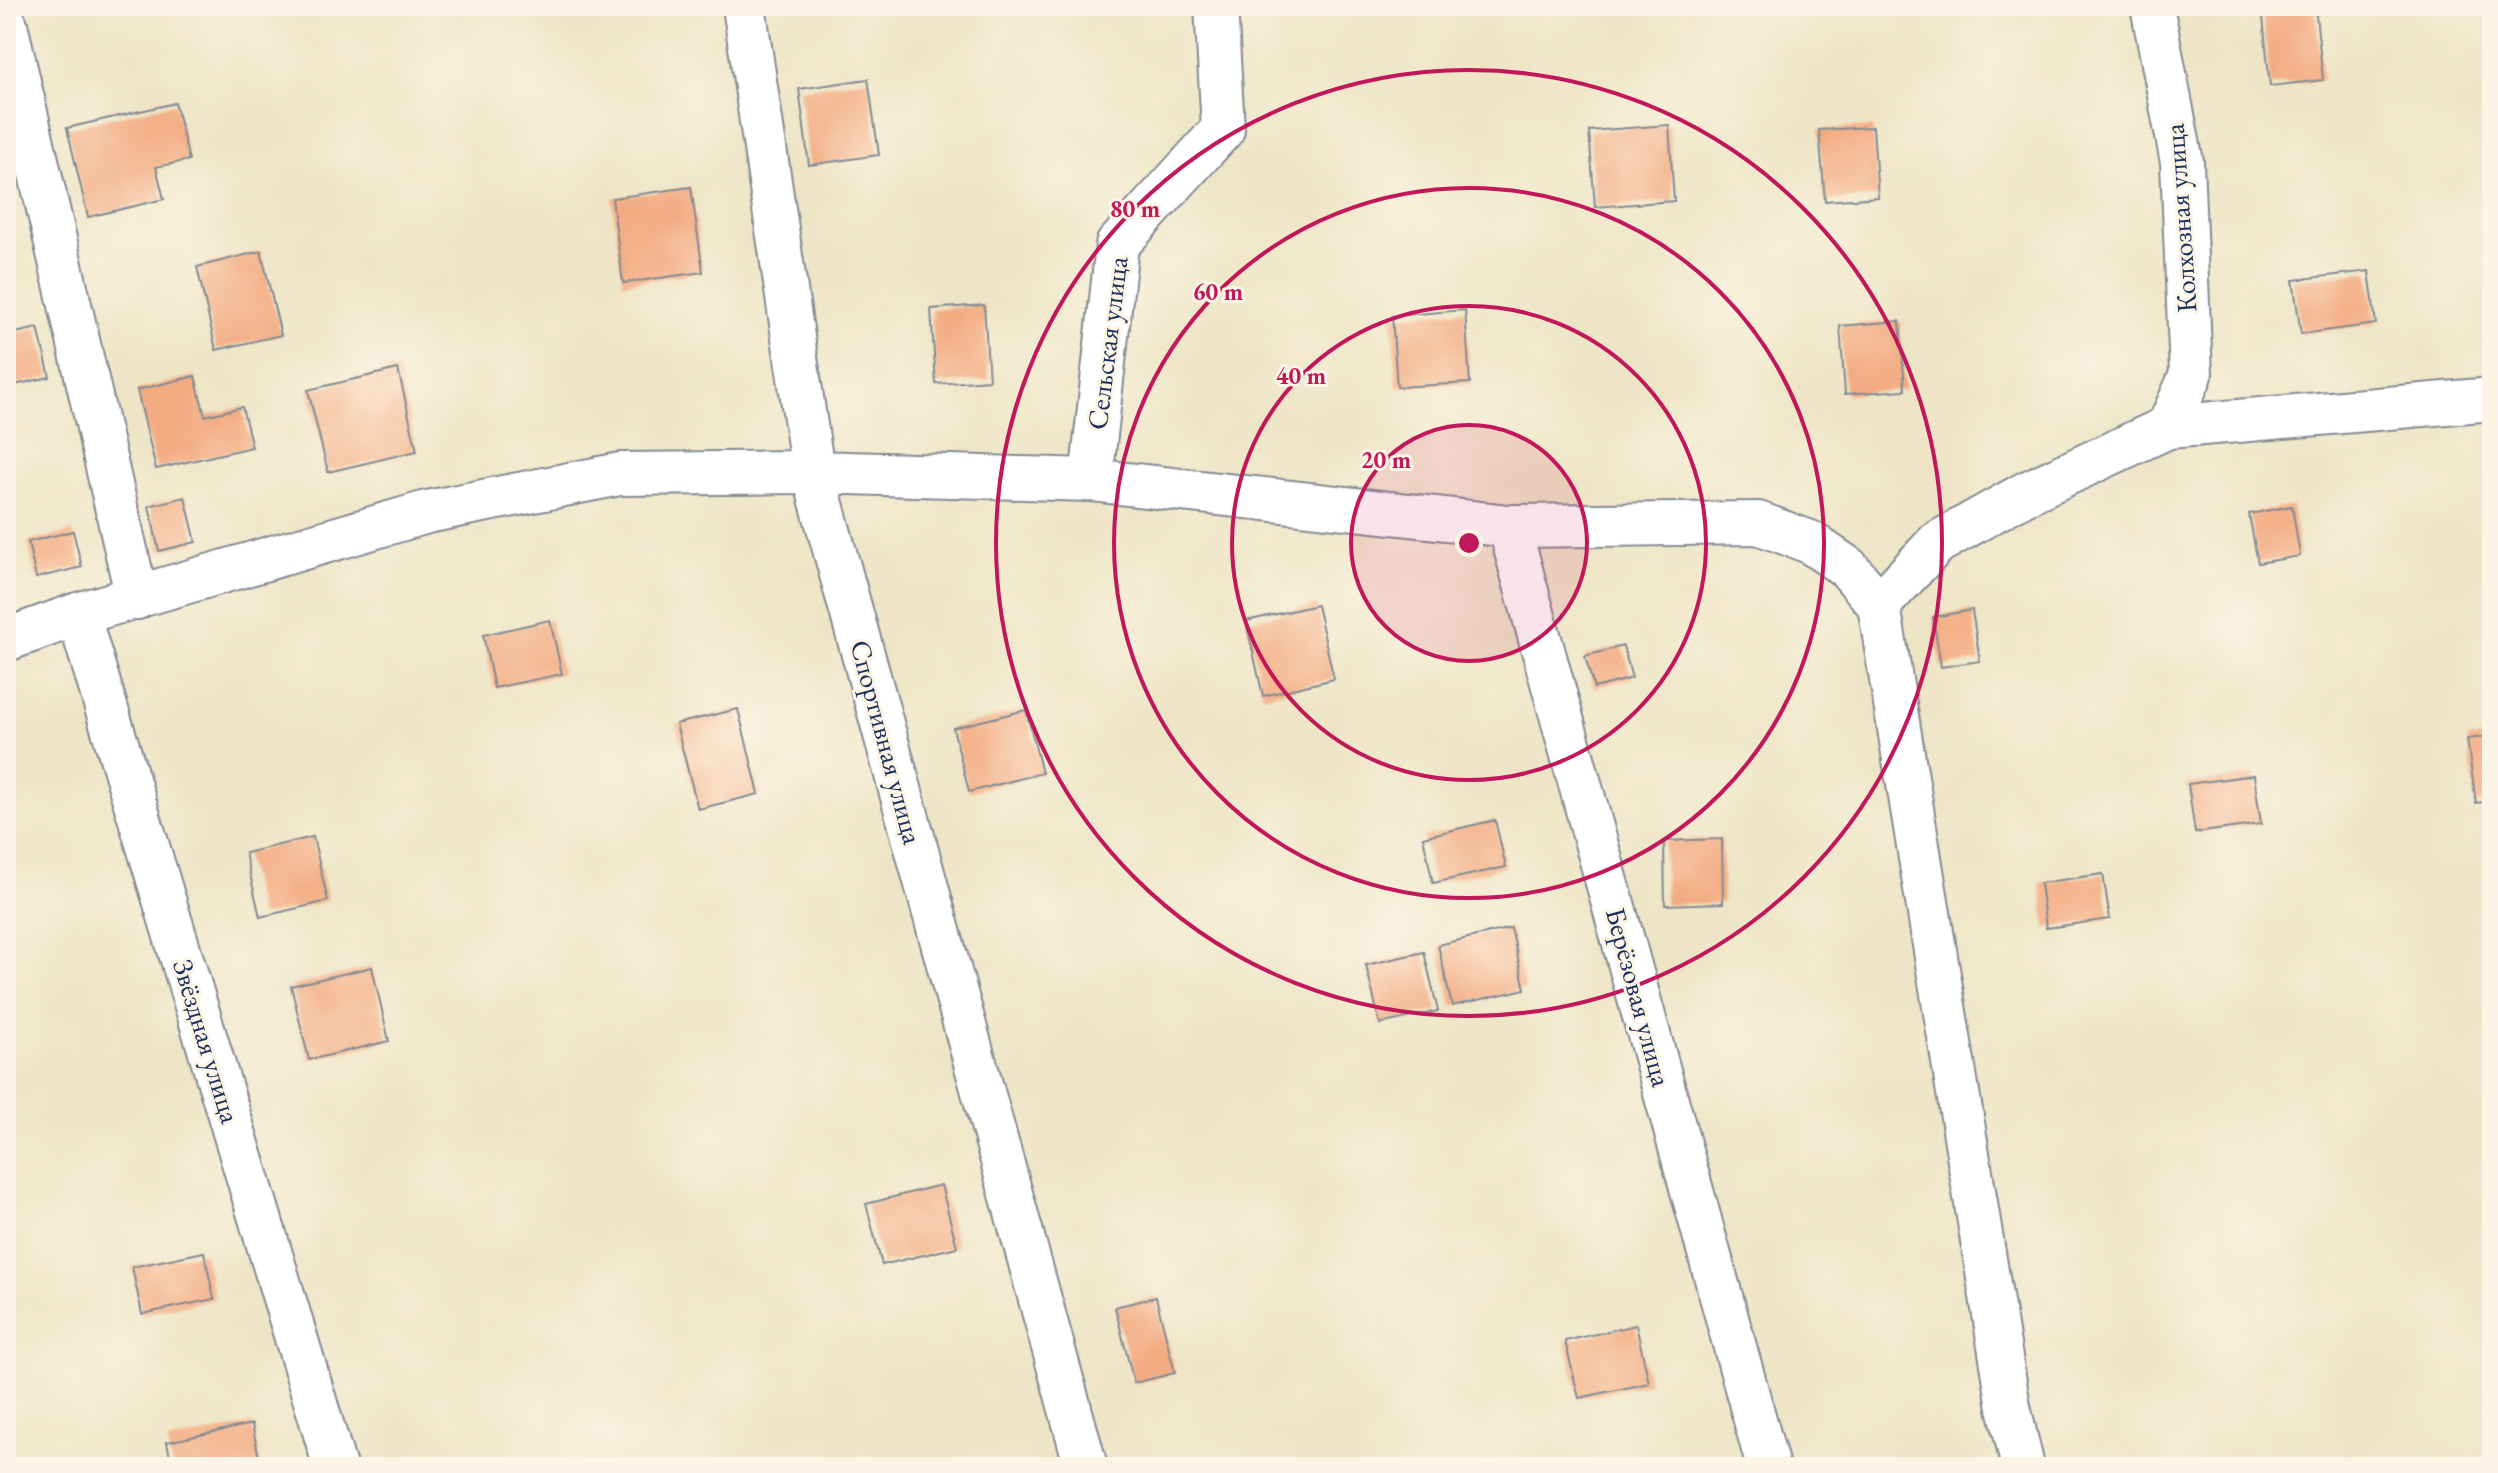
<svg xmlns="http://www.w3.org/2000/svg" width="2498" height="1473" font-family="'EB Garamond',serif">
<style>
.building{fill:#f3ac82}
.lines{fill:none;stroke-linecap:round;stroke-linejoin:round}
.minor-casing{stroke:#848a92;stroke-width:46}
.minor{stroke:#fff;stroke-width:42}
.ring{fill:none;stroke:#c2185b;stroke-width:4}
.labels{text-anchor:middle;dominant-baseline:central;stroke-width:6;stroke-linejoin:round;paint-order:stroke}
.street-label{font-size:28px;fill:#1b2f5e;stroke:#fcf5e5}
.centre{fill:#c2185b;stroke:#fcf5e5;stroke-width:4}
.ring-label{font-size:24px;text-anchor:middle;font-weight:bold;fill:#c2185b;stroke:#fcf5e5;stroke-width:6;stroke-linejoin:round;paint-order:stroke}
</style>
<rect width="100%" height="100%" fill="#fcf5e5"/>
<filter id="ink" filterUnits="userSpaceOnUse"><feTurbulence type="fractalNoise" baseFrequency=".0125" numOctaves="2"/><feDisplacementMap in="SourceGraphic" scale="16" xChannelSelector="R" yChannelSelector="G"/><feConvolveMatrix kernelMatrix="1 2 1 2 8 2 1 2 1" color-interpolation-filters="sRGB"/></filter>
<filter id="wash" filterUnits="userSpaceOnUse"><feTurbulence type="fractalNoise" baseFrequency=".006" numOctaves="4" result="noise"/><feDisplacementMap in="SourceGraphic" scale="32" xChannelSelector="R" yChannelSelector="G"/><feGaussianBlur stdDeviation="1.8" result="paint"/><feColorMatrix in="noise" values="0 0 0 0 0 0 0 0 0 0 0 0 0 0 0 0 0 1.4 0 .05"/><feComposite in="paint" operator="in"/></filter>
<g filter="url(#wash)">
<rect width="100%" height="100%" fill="#eee5c6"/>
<g id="blocks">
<!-- building -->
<path class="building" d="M2315 6 2323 80 2270 86 2262 8Z
M868 79 879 155 809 165 799 89Z
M175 103 189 160 156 167 164 199 88 217 67 128Z
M1669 125 1674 201 1595 207 1589 131Z
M1873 127 1878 197 1825 201 1819 130Z
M691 187 703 272 623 283 612 198Z
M261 251 281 335 216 350 197 267Z
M2369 271 2376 324 2301 334 2293 280Z
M984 305 989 380 936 384 931 309Z
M1465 310 1470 383 1397 387 1392 316Z
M1900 321 1905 390 1845 394 1840 326Z
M38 328 50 377 6 387V335Z
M398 369 417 451 328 472 308 390Z
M195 376 205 416 242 407 252 447 156 469 137 390Z
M185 497 196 542 159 551 149 506Z
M2292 506 2300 556 2258 563 2249 514Z
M73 531 82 567 36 578 28 542Z
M1317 605 1334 679 1263 696 1246 621Z
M1972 610 1980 661 1941 667 1933 617Z
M550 620 562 674 494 688 483 635Z
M1623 646 1632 678 1594 688 1585 656Z
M738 709 759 794 698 809 676 724Z
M1026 710 1042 773 969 792 953 728Z
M2492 736V801L2476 803 2467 739Z
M2254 775 2261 824 2195 833 2188 784Z
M1495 820 1506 867 1433 883 1423 837Z
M313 837 328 901 260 917 245 853Z
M1722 839 1723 903 1665 905 1664 841Z
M2103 874 2110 919 2046 928 2040 883Z
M1511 928 1525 989 1452 1006 1438 945Z
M1424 952 1438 1011 1380 1024 1366 965Z
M372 967 389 1041 309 1060 291 986Z
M941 1185 957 1247 882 1265 866 1204Z
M204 1252 214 1299 142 1314 132 1267Z
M1156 1297 1175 1373 1134 1383 1115 1307Z
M1636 1325 1649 1383 1579 1398 1565 1341Z
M252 1424 261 1467H172L167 1442Z"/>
</g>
</g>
<g filter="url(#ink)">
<use href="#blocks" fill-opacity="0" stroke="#848a92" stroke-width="2"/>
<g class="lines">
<!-- minor casing -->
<g class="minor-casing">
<path id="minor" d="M744 6 813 472 1086 1467
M2152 6 2182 162 2191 375 2168 427
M6 25 137 598
M1091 480 1117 245 1223 129 1216 6
M1509 526 1768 1467
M1879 605 2009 1407 2023 1467
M78 614 335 1467
M6 640 78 614 427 512 620 474 813 472 1091 480 1509 526 1758 523 1810 542 1848 568 1879 605 1937 543 2024 494 2168 427 2492 399"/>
</g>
<!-- minor -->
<use href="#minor" class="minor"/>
</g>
</g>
<!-- distance rings -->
<circle cx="1469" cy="543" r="118" fill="#c2185b" fill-opacity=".12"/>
<g class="ring">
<circle cx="1469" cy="543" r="118"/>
<circle cx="1469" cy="543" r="237"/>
<circle cx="1469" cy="543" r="355"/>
<circle cx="1469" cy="543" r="473"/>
</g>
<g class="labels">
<!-- street labels -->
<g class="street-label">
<text transform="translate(2180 218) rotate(-94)">Колхозная улица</text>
<text transform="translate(1107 343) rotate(-83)">Сельская улица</text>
<text transform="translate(887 742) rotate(75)">Спортивная улица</text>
<text transform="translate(1639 997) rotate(75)">Берёзовая улица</text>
<text transform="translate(207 1041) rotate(73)">Звёздная улица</text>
</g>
</g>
<circle cx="1469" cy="543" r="12" class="centre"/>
<g class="ring-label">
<text x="1135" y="217">80 m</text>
<text x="1218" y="300">60 m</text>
<text x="1301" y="384">40 m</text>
<text x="1386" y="468">20 m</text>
</g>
<!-- margin -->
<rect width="2498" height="1473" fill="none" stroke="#fcf5e5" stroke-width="32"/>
</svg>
